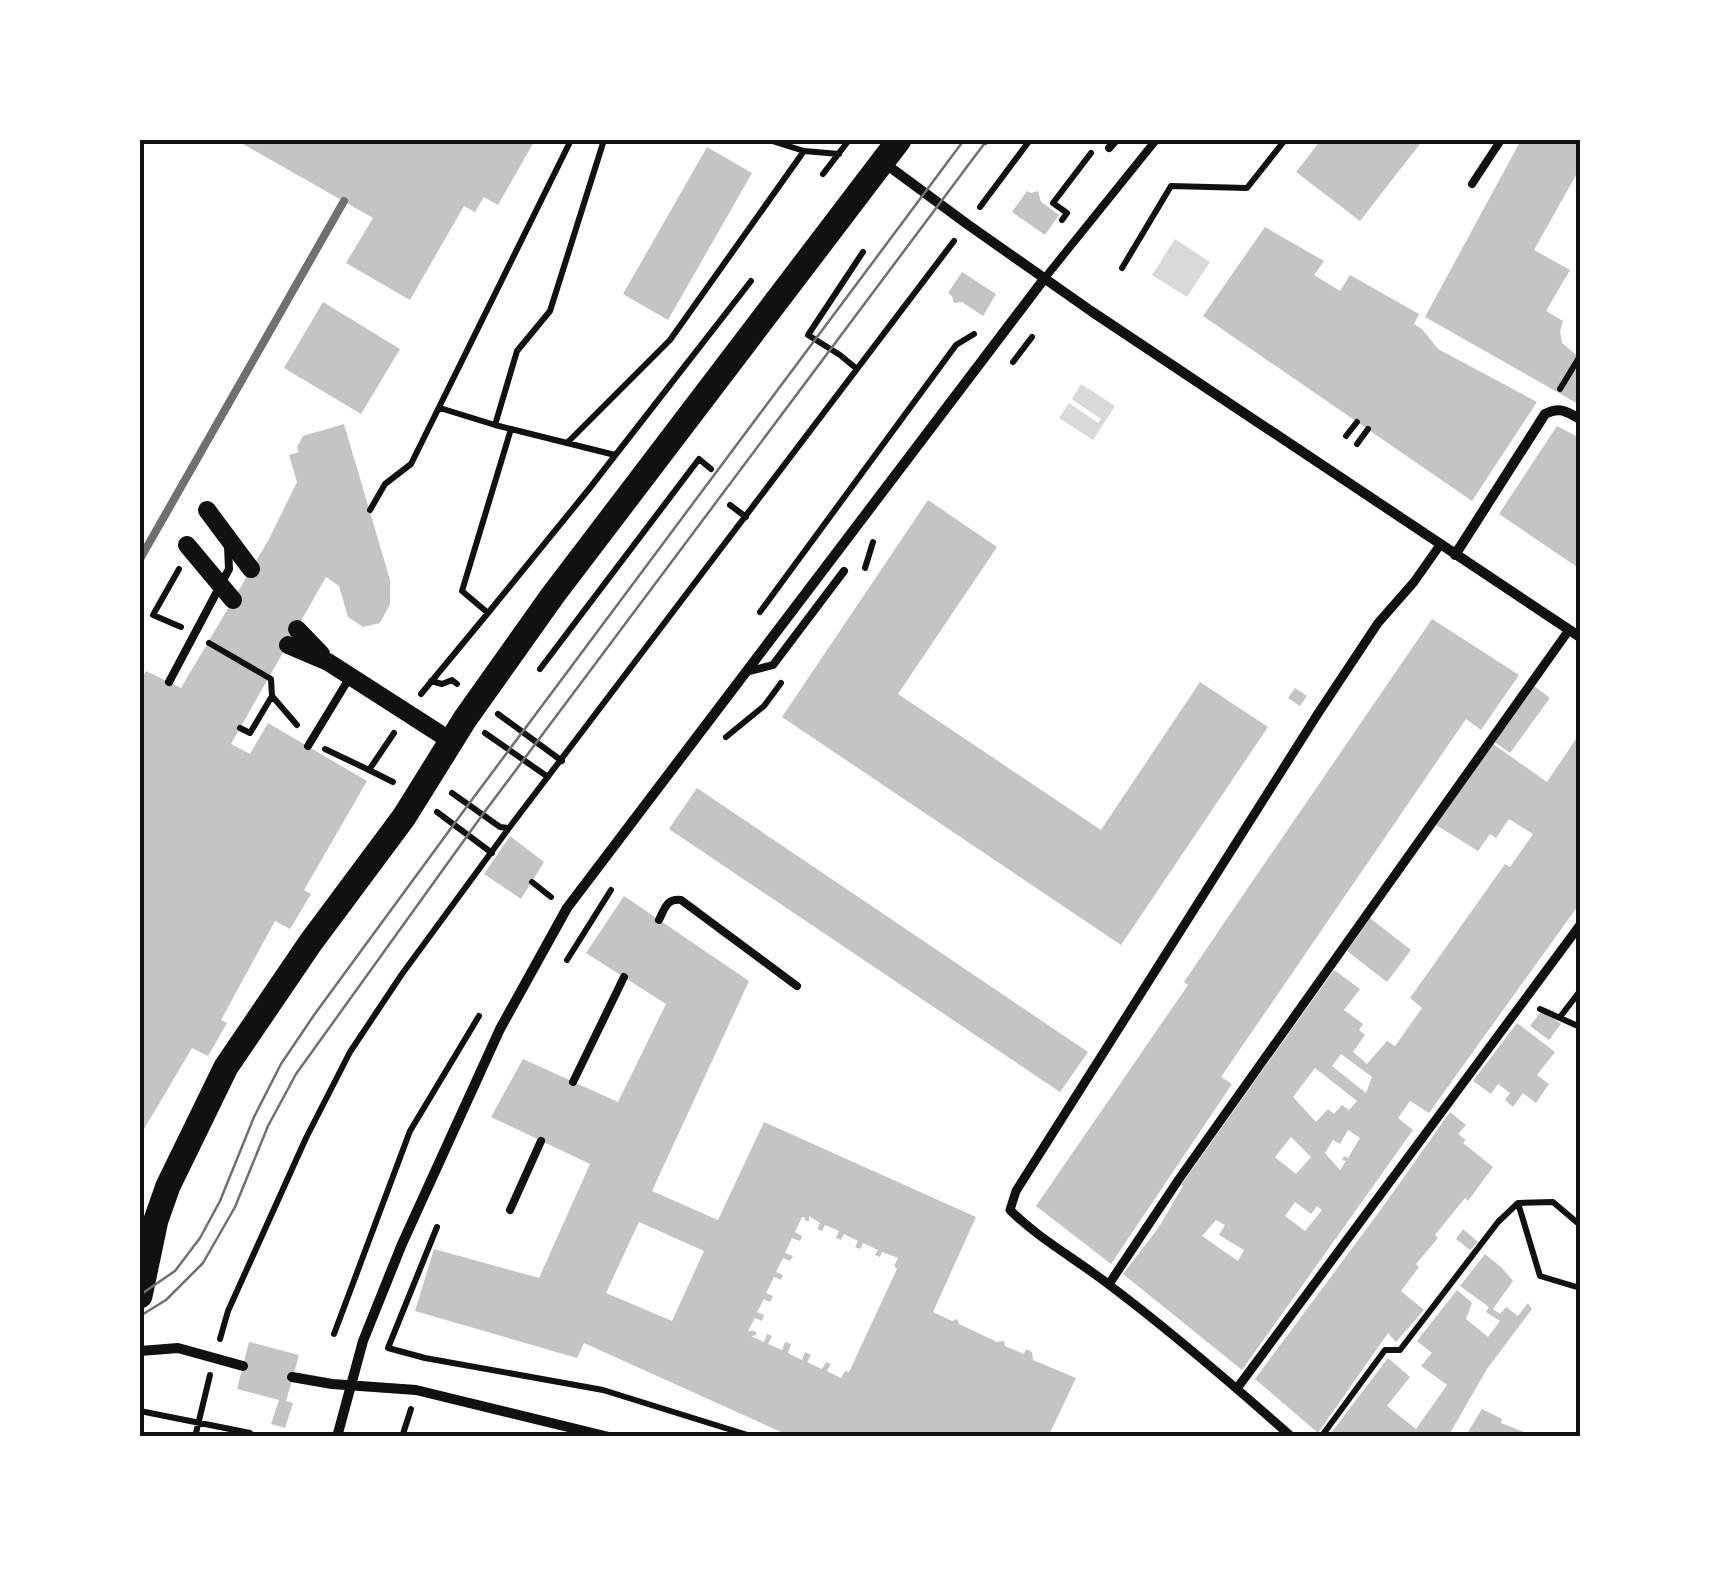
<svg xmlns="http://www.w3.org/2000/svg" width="1720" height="1577" font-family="Poppins,sans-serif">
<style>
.water{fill:#d9d9d9}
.building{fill:#c4c4c4;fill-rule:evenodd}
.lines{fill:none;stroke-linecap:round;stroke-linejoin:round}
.path{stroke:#111;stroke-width:6}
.service{stroke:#111;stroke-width:8}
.pedestrian{stroke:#111;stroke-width:9}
.minor{stroke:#111;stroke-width:10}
.tertiary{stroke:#111;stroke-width:18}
.primary{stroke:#111;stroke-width:25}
.tram{stroke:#707070;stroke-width:2.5}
.rail{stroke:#707070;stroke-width:8}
.neatline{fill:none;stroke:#111;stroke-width:4}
</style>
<rect width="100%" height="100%" fill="#fff"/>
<!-- water -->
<path class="water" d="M1175 239 1210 262 1187 297 1152 275Z
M1081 384 1115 406 1093 440 1059 418 1069 403 1098 423 1101 419 1072 399Z"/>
<!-- building -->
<path class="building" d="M236 140H535L498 205 484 197 475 212 464 206 410 300 346 263 373 218Z
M1321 140H1423L1360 221 1296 172Z
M1521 140H1580V168L1534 250 1570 270 1546 311 1563 321 1560 331 1562 343 1580 358V405L1425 317Z
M707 147 752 173 668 320 623 294Z
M1027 191 1031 193 1038 191 1041 202 1059 215 1045 235 1012 212Z
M1265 227 1324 261 1314 275 1340 291 1350 275 1419 314 1414 324 1422 329 1438 349 1537 402 1472 501 1203 316Z
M962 272 996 294 983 316 962 302 954 303 952 296 948 293Z
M323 302 400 349 361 414 284 368Z
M344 424 390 580V604L380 623 363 627 348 617 339 586 326 577 231 744 250 754 268 723 367 781 304 890 311 894 290 929 275 921 221 1020 227 1023 208 1056 192 1048 140 1136V681L146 671 181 688 269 539 297 482 289 455 299 452 297 447 303 436Z
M1557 426 1580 438V569L1499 514Z
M928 500 997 547 898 694 1101 830 1200 682 1268 727 1121 945 782 717Z
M1432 619 1519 675 1481 730 1466 719 1221 1077 1232 1084 1111 1264 1036 1206 1188 985 1184 982 1226 920Z
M1533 685 1550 698 1510 753 1493 741Z
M1295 688 1307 696 1300 706 1288 698Z
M1580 733V903L1429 1113 1410 1101 1398 1118 1413 1130 1242 1370 1123 1274 1159 1227 1183 1186 1181 1185 1334 970 1360 989 1344 1010 1363 1024 1359 1030 1365 1035 1353 1052 1367 1064 1387 1041 1395 1046 1422 1008 1410 998 1505 864 1510 867 1533 834 1509 819 1496 838 1490 834 1478 851 1436 825 1493 744 1547 782ZM1341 1054 1372 1077 1366 1093 1332 1066ZM1315 1068 1357 1101 1349 1110 1342 1105 1334 1114 1328 1109 1316 1122 1293 1097ZM1348 1130 1360 1138 1348 1158 1344 1156 1342 1160 1346 1161 1340 1170 1325 1153 1333 1140 1340 1144ZM1291 1137 1311 1157 1296 1174 1275 1157ZM1295 1202 1311 1214 1317 1206 1322 1210 1305 1231 1285 1216ZM1216 1220 1225 1225 1219 1235 1244 1250 1238 1261 1202 1236Z
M697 788 1088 1052 1060 1092 669 829Z
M510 836 544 862 521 899 484 874Z
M624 896 749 981 652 1191 718 1220 764 1122 976 1217 933 1312 952 1321 957 1319 959 1324 997 1342 1004 1341 1005 1346 1024 1354 1026 1349 1032 1352 1033 1360 1076 1378 1048 1437H792L584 1343 577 1358 415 1311 434 1249 539 1278 590 1164 491 1117 523 1059 618 1102 666 1004 586 953ZM809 1216 820 1223 817 1229 822 1231 825 1225 839 1231 836 1238 841 1240 844 1234 858 1241 855 1247 860 1249 863 1243 878 1250 875 1255 880 1257 882 1252 898 1258 894 1266 897 1269 849 1372 845 1371 841 1378 827 1371 831 1364 826 1362 822 1369 807 1362 811 1355 805 1352 802 1360 788 1353 791 1344 785 1342 782 1350 768 1344 772 1336 767 1334 764 1342 751 1336 757 1335 755 1331H748L755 1318 762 1321 764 1315 757 1312 764 1299 770 1302 773 1296 766 1293 774 1277 781 1280 783 1275 776 1272 783 1258 790 1261 793 1256 785 1253 792 1238 800 1241 802 1236 795 1232 802 1217 805 1218V1221H809ZM639 1222 704 1251 672 1321 606 1293Z
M1370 918 1411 950 1387 982 1347 951Z
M1542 1010 1561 1024 1549 1040 1530 1026Z
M1517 1023 1555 1052 1537 1075 1549 1084 1536 1103 1523 1093 1513 1107 1505 1100 1510 1093 1498 1084 1491 1094 1473 1081Z
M1450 1112 1466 1125 1458 1134 1466 1140 1463 1143 1493 1167 1468 1201 1465 1198 1435 1235 1438 1238 1416 1264 1419 1267 1401 1291 1424 1310 1396 1342 1388 1333 1318 1433 1255 1379 1382 1208Z
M1463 1229 1478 1242 1470 1250 1456 1239Z
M1485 1254 1502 1268 1513 1281 1493 1309 1500 1314 1506 1307 1518 1316 1528 1303 1532 1309 1487 1369 1450 1433 1457 1437H1328L1388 1358 1410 1377 1387 1406 1416 1429 1447 1385 1421 1366 1432 1353 1417 1341 1457 1290 1472 1303 1466 1319 1488 1337 1500 1321 1486 1312 1489 1307 1460 1286Z
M249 1342 299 1355 286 1401 293 1403 285 1428 271 1424 279 1400 237 1389Z
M1482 1409 1502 1419 1501 1423 1537 1437H1465Z"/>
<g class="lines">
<!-- path -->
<path class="path" d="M769 140 804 151 839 154
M983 140 985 142
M823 174 849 140
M980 207 1030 140
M1062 220 1067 213 1053 203 1091 153
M1122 268 1171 186 1247 188 1285 140
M1013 362 1032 337
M857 369 840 355 808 335 863 252
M1560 389 1580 356
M440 408 495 425
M511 429 615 455
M1346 436 1357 422
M567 443 670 340 804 151
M1357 444 1368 429
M730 505 746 517
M370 510 385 484 411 464 571 140
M865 568 873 542
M179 569 153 615 181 627
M760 612 956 345 974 334
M488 613 589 489 751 281
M209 643 271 679 272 696
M540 669 699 459 711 469
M431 681 442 684 452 680 457 684
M421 694 488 613 462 591 511 429 495 425 517 351 550 311 604 140
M498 714 562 761
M240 728 250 733 272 696 297 725
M485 733 548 777
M726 737 764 706 781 683
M325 749 369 770
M393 782 369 770 394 733
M452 793 500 827 508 828
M437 812 492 853
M532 882 551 897
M567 960 611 890
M1540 1009 1580 1027
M1560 1017 1580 991
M1518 1203 1540 1276 1580 1288
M437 1227 388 1348 425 1358 603 1390 754 1437
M334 1334 410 1131 479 1016
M220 1339 228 1311 306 1138 350 1052 402 974 509 828 954 241
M140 1411 250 1433
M195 1437 210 1375
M402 1437 411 1409
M1321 1437 1385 1350H1400L1498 1222 1518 1203 1553 1202 1580 1225"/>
<!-- service -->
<path class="service" d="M1109 148 1116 140
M1472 184 1501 140
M1044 279 1156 140
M746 672 773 665 844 571
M169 682 229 569 228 547
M308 746 350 677
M659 920C665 908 667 898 681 900L797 986
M573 1082 624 977
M510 1210 541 1141"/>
<!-- pedestrian -->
<path class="pedestrian" d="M1109 1284 1179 1179 1569 630
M1238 1387 1580 925
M1292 1437C1232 1384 1172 1332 1108 1284 1076 1259 1039 1239 1010 1210L1016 1191 1317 715 1378 623 1414 582 1440 545"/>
<!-- minor -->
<path class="minor" d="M883 162 967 224 1091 311 1580 637
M1455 555 1545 414C1561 406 1566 412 1580 419
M140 1351 178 1348 243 1366
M292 1377 332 1384 416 1390 609 1437
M337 1437 363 1341 402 1244 500 1029 567 908 1044 279"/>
<!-- tertiary -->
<path class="tertiary" d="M207 510 251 569
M187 545 233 600
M297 629 321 654
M288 645 328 662 451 741"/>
<!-- primary -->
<path class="primary" d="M140 1296 156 1220 168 1186 226 1067 311 942 404 817 465 719 553 595 899 140"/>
<!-- tram -->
<path class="tram" d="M140 1295 175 1271 200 1238 220 1201 254 1117 281 1064 314 1015 468 805 964 140
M140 1316 166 1300 203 1263 235 1207 268 1126 296 1074 483 814 987 140"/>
<!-- rail -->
<path class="rail" d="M140 559 344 201"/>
</g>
<!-- border -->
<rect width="1720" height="1577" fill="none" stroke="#ffffff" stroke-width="285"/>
<rect x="142" y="142" width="1436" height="1292" class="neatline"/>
</svg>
